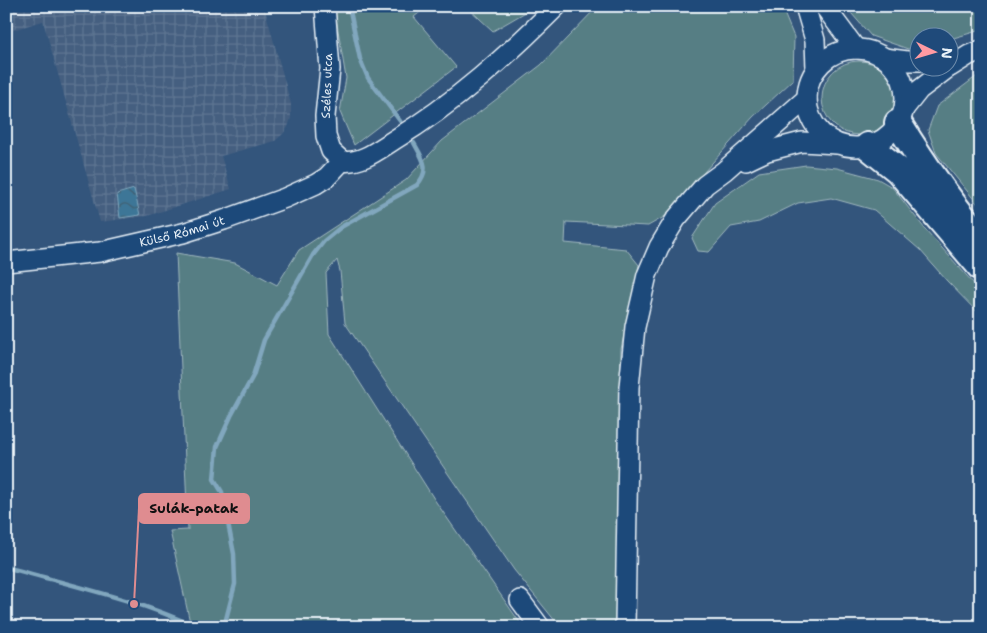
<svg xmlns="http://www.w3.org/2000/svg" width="987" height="633" font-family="'Shantell Sans',sans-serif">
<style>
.industrial{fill:url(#industrial-grid)}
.grass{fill:#577e84;stroke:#a0b8be}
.water{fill:url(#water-waves);stroke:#81a7be}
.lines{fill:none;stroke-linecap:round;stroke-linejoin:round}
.stream{stroke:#81a7be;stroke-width:4.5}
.minor-casing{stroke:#e8f1f8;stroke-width:22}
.highway-casing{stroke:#e8f1f8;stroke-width:30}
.minor{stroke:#1f4a7a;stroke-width:19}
.highway{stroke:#1f4a7a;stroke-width:26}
.labels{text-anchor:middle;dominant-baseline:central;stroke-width:5;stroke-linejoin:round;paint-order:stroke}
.street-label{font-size:12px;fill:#e8f1f8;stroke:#1f4a7a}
.leader{fill:none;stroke:#df8c90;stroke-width:2}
.callout-dot{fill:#df8c90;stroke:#1f4a7a;stroke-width:2}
.callout{fill:#df8c90;stroke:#df8c90;stroke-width:2}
.callout-label{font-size:14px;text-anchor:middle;font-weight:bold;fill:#111}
</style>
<defs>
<pattern id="industrial-grid" width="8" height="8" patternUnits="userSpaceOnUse" patternTransform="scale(1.25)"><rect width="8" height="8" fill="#445f80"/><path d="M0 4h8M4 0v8" fill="none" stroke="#5f7693"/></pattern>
<pattern id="water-waves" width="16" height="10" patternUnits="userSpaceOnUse" patternTransform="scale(1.25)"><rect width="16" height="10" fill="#3d7697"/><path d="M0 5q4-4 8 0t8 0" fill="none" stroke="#425f70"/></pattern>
</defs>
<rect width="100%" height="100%" fill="#33557c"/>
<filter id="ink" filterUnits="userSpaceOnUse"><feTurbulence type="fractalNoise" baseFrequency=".02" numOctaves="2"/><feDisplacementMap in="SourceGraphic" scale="10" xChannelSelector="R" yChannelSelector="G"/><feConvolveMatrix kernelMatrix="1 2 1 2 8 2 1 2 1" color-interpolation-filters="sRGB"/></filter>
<g filter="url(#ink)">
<!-- industrial -->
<path class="industrial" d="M6 6H264L291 104V118L288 127 283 134 275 141 221 156 231 189 147 216 100 222 43 21 6 32Z"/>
<!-- grass -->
<path class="grass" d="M334 6H428L414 17 456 67 354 145 340 112 346 78Z
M466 6H536L493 31Z
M598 6H781L794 37 793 80 753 117 664 217 648 226 566 222 565 243 626 249 639 265 621 349 615 627H560L514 570 345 323 340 271 337 260 326 273 329 334 436 502 523 627H191L170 531 188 530 176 253 235 263 277 285 299 250 406 180 442 141 541 65Z
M845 6H981V30L950 39V38H920L919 46 908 49 871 36Z
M822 98a37 37 0 1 1 74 0a37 37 0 1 1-74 0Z
M981 73V208L936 153 928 130 937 106Z
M806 165 837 168 878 179 892 187 925 229 975 285 981 290V316L947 281 920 250 874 210 831 198 798 203 759 222 731 227 709 252 698 251 692 238 715 203 759 172Z"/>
<!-- water -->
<path class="water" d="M134 189 140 215 120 218 117 194Z"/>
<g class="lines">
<!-- stream -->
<path class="stream" d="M349 6 360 59 368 78 400 121
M6 567C69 585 136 599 196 627
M224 627 235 584 234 554 222 492 214 479 217 447 231 416 253 376 264 340 313 255 324 241 341 227 417 185C431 169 423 159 414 143"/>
<!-- minor casing -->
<g class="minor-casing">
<g id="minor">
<path d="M325 6 330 69 325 116 326 136 331 151 342 161"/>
<path d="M805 6 815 40 816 69"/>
<path d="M824 6 856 49"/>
<circle cx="856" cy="98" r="49"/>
<path d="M884 58 907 61H920"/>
<path d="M950 67 969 55 981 50"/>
<path d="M904 109 919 90 948 68"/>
<path d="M342 161C361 164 378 150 394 140 455 103 507 56 557 6"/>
<path d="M746 161 767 151 802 142 837 144"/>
<path id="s1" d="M6 262 100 252 183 233 224 220 285 198 316 184 327 177 342 161"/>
<path d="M520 600 540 627"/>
<path d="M625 627 629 387 635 327 647 275 659 247 676 219 705 185 724 171 807 98"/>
</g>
</g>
<!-- highway casing -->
<g class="highway-casing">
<path id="highway" d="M898 123C924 165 949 202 981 239
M868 146 898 170 981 267"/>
</g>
<!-- minor -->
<use href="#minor" class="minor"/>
<!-- highway -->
<use href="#highway" class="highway"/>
</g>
</g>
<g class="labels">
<!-- street labels -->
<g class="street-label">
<text transform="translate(327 86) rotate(-88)">Széles utca</text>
<text stroke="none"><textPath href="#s1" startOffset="179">Külső Római út</textPath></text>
</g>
</g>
<!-- callouts -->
<path class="leader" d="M134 604L139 508"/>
<circle class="callout-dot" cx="134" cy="604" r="5"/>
<rect class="callout" x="139" y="494" width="110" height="29" rx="5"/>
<g class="callout-label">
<text x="194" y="513">Sulák-patak</text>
</g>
<!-- margin -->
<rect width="987" height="633" fill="none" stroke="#1f4a7a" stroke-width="25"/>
<rect x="12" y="12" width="962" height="608" fill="none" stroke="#e8f1f8" stroke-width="2" filter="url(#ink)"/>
<!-- north arrow -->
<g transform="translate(934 52) rotate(95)"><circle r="24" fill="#1f4a7a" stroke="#6f8dac"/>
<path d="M0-4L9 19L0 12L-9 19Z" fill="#ff9aa2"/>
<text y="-8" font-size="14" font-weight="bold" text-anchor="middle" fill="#e8f1f8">N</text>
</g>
</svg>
